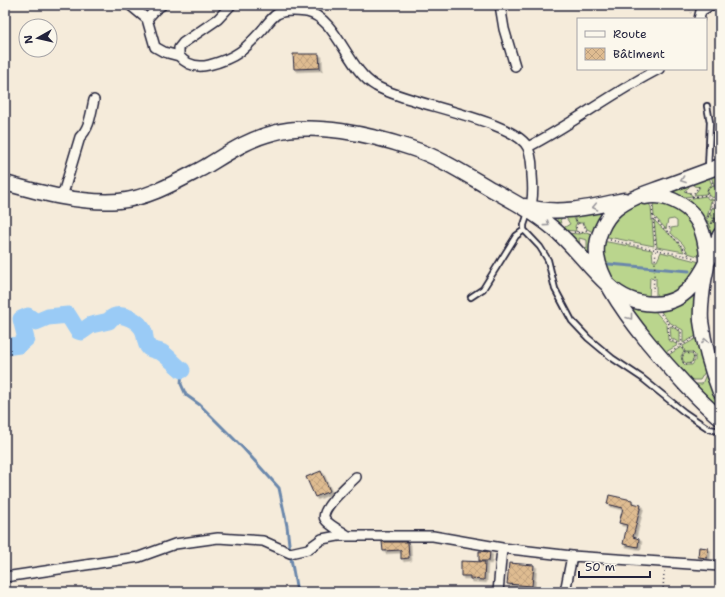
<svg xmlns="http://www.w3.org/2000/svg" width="725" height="597" font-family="'Shantell Sans',sans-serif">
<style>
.garden{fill:#bad58d;stroke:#6e7c64}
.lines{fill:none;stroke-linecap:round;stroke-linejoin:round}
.stream{stroke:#6a87ab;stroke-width:3}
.river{stroke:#9acbf6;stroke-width:17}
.building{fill:url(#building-cross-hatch);stroke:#22223b;filter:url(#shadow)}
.service-casing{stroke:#22223b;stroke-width:8}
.minor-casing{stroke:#22223b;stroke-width:12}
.primary-casing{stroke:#22223b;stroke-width:17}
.path{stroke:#22223b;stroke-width:1.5;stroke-dasharray:1 3;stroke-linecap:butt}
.service{stroke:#fbf7ec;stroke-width:4.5}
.minor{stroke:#fbf7ec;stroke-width:9}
.primary{stroke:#fbf7ec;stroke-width:14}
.oneway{stroke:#99979c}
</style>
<defs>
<pattern id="building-cross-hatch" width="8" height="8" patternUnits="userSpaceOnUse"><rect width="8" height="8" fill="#dfbc91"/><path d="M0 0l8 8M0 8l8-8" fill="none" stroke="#bfa17e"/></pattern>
<filter id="shadow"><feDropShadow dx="2.5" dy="2.5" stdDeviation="0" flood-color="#0004"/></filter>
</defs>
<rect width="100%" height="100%" fill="#f5ebda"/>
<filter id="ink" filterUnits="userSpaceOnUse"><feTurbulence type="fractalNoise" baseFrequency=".025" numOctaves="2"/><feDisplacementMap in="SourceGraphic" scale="8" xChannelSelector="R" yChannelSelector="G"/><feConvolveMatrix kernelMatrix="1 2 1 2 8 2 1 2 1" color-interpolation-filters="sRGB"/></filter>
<g filter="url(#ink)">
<!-- garden -->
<path class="garden" d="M720 171V189L714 184 710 174Z
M708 175 712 185 708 187 706 194 694 195 700 187 694 186 691 181Z
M689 182V187L684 191 690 193 692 196 678 198 660 192Z
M707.5 192a5.5 5.5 0 1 1 11 0a5.5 5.5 0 1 1-11 0Z
M720 195V219L712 218 717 220 712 221 711 224 713 222 720 221 710 242 702 220 708 222 711 228 708 221 704 220 708 218 709 214 712 217 710 213 712 208H717L718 202 715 200 711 201 707 217 702 219 680 200 706 196 708 199 714 200Z
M647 201 651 207 654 246 603 236 606 230 628 206Z
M662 201 685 214 696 232 701 257 688 253 683 244 671 233V228L677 227V221L674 219 668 220 666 229 654 216 653 202Z
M611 207 595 233 587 229 584 223H578L572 214Z
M558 214H571L577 223 575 226 576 231 560 230 570 224 565 216 560 220 562 227 556 226Z
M654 220C664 232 679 239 684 252L657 247Z
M586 232 595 235 593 263 581 247 587 249V240L579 238 580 247 564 233 580 234Z
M602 241 652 250 653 261H657L661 252 700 262C694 285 676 292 656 300V278L650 277 649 300 617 286 605 270Z
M699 287 698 335 683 343V330L669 322 659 309Z
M629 306 654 310 667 325 668 340 678 345 664 353Z
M670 326 680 331V343L671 338Z
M699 337 706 370 700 380H688L667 356 681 347 684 352 681 356 683 363 685 365H692L695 361V355L692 352H685L683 346Z
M682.5 358a5.5 5.5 0 1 1 11 0a5.5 5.5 0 1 1-11 0Z
M707 372 720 402V411L692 384H702Z"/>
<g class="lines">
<!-- stream -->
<path class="stream" d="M609 264 689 271
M182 370 181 384 186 395 200 405 244 449 279 488 287 526 290 553 297 592"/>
<!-- river -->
<path class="river" d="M5 347 19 345 26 339 21 319 28 316 36 322 48 317 68 315 78 331 81 332 91 325 109 321C116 309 136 319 142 328 147 335 143 341 149 348 153 351 157 350 161 352 168 356 175 365 182 370"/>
</g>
<!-- building -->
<path class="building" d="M293 54H319L320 68 294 69Z
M321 471 330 491 315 497 306 477Z
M609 495 632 500V503L641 505 633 537 639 539 638 547 623 544 627 525 619 523 623 508 607 504Z
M382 542H408L409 558 401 559V550L383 551Z
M699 547 708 548 707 558 698 557Z
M479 551 490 552 489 561H479Z
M461 561 485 562 484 580 470 579V576H461Z
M509 563 534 565 532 586 507 584Z"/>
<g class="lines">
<!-- service casing -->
<g class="service-casing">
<path id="service" d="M707 106 710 122 708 169
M528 213 524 225V230L540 247 548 260 555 289 572 321 588 338 612 358 642 378 684 412 709 429 720 431
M471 297 483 289 516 236 524 230"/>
</g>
<!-- minor casing -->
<g class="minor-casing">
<path id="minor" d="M130 5 147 19 155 47 164 52 179 56
M231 5 218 19 183 43 179 48V56C187 65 197 68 209 65 237 58 244 50 263 29 267 24 272 17 277 14 286 9 298 11 307 12 337 18 348 71 376 86 406 104 516 120 528 148 532 157 532 166 532 175 533 186 534 201 529 211
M500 5 504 29 515 66
M147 19 156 9 162 5
M699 19 701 11 711 5
M528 147C573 124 613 92 659 69
M62 197 80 137C90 128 91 112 94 100
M348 536C342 531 329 526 325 519 319 510 349 484 356 477
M5 577 139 557 175 544 218 538 263 541 290 553 308 549 322 539 338 536H433L502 548 572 556 720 566
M498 592 502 548
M565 592 572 556"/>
</g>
<!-- primary casing -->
<g class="primary-casing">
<path id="primary" d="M720 166C701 173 682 180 663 187 647 193 629 198 616 209 604 219 595 239 597 255 602 297 686 390 720 418
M5 183C41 193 81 204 119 201 149 198 176 182 203 168 225 155 248 139 273 133 312 121 372 135 411 148 439 157 465 174 491 189 513 201 535 213 554 229 574 246 589 268 608 285 633 308 673 313 695 282 706 268 713 251 720 235
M645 197C663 193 686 203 696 219 703 229 707 248 707 260 708 267 705 274 704 281 702 294 700 308 701 321 704 346 711 369 720 392
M525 206C557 216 592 207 624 200"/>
</g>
<!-- path -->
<path class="path" d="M689 5 691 13
M686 191 690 193 693 197
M707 194 708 188 713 185
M692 197 707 195 711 198 718 196 719 189 713 185 712 181
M693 197 695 191 699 187H697
M652 207 656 249 653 291
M709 213 712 218 718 219
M653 216C664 231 679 240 689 256
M708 217 711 207 715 208 718 206 717 202 712 201 711 207
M576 220 578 223 584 224 586 230 589 231
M712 224V221L720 220
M574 232 581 233 585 231
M577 232 576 226 578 223
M668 232 670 226
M610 240 696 258
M661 314 668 323 681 331 682 346 685 353 682 356V361L686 365 692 363 694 358 693 354 685 353
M668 323 669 339 682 346
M671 352 692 339
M663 592 664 571"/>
<!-- service -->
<use href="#service" class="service"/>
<!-- minor -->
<use href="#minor" class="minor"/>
<!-- primary -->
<use href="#primary" class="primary"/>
</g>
<!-- one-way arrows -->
<defs><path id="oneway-chevron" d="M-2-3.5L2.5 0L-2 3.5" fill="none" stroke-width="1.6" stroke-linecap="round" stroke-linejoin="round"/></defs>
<g class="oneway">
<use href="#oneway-chevron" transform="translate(683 180) rotate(160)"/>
<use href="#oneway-chevron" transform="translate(595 207) rotate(168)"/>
<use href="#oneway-chevron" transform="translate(547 224) rotate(36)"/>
<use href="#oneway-chevron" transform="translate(630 317) rotate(52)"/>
<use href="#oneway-chevron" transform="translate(705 341) rotate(-99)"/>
</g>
</g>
<!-- margin -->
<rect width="725" height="597" fill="none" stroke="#fbf7ec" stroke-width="20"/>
<rect x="10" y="10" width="705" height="577" fill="none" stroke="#22223b" stroke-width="1.5" filter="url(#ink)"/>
<!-- legend -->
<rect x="577" y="18" width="130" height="52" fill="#fbf7ec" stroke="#a4a2a5"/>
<rect x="585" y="31" width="20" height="6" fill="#fbf7ec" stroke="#a4a2a5"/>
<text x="613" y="38" font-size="12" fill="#22223b">Route</text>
<rect x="585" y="48" width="20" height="12" fill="url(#building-cross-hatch)" stroke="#a4a2a5"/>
<text x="613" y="58" font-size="12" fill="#22223b">Bâtiment</text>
<!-- north arrow -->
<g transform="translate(38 38) rotate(262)"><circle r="19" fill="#fbf7ec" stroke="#a4a2a5"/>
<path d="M0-3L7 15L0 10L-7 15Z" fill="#22223b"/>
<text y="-6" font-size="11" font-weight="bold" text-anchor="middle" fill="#22223b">N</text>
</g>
<!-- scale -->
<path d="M579 571v6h71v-6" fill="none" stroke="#22223b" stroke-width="2"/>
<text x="585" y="571" font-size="12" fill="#22223b" stroke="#fbf7ec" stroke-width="3" paint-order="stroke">50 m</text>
</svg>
